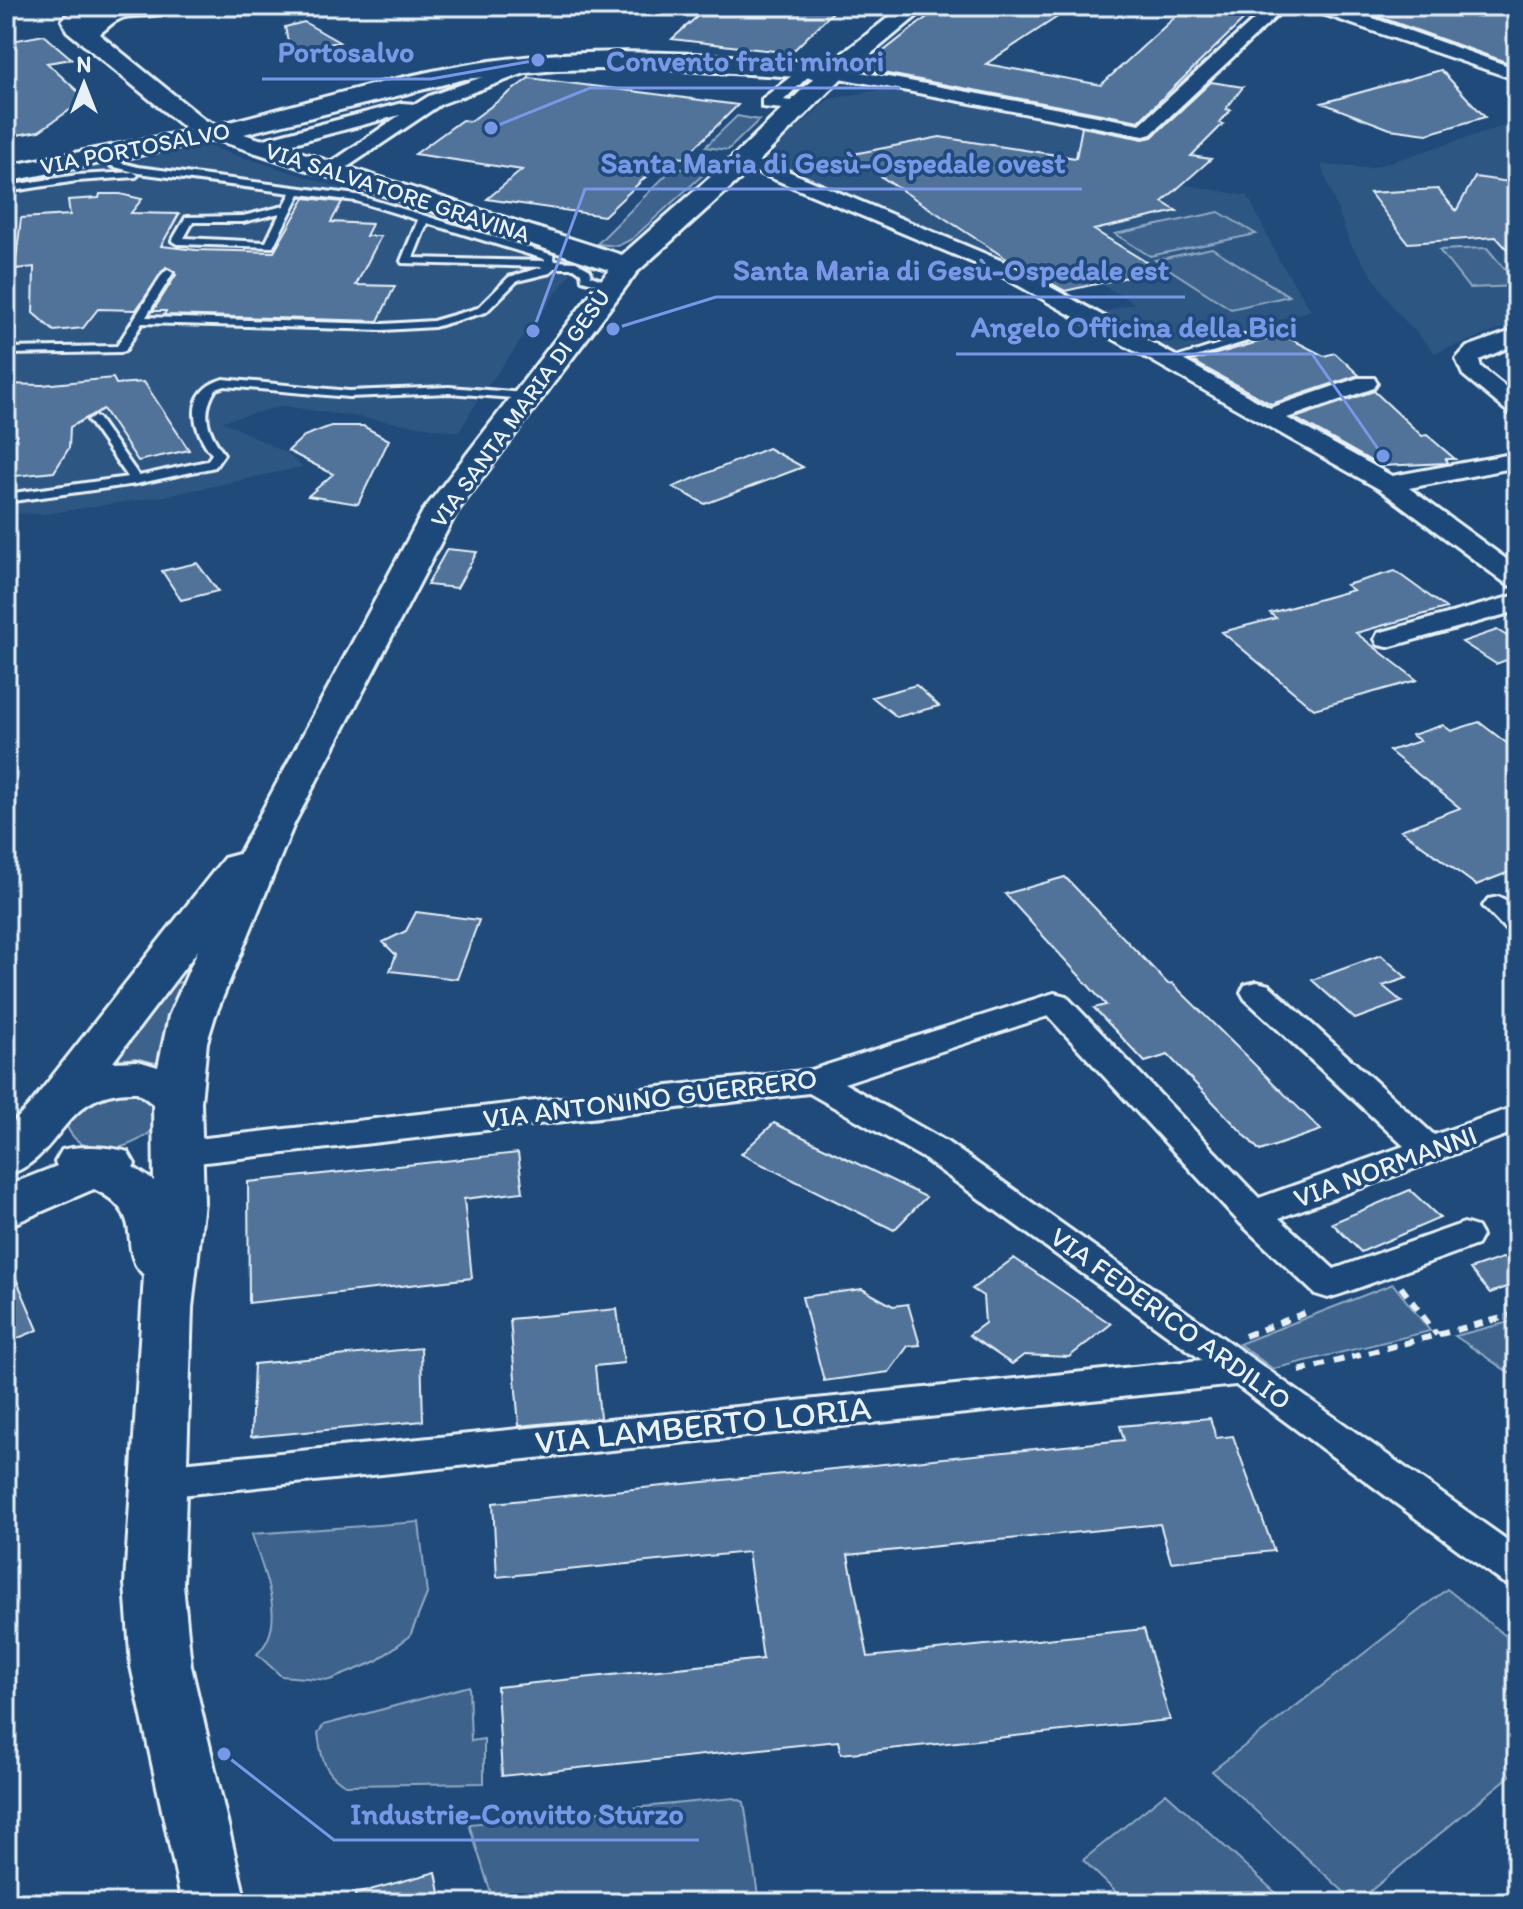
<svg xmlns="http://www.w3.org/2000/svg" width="1523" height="1909" font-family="Itim,sans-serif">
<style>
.built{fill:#2e5683}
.green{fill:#3c628c;stroke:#92aac2;stroke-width:2}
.building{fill:#517399;stroke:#e8f1f8;stroke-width:2}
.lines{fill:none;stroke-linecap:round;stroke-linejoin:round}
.service-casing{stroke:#e8f1f8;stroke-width:6}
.minor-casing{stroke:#e8f1f8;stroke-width:6}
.tertiary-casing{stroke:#e8f1f8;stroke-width:6}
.secondary-casing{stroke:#e8f1f8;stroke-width:6}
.path{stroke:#e8f1f8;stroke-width:6;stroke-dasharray:10 8;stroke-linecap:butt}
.service{fill:#1f4a7a;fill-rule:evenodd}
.minor{fill:#1f4a7a;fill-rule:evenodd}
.tertiary{fill:#1f4a7a;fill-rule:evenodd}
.secondary{fill:#1f4a7a;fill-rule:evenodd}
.labels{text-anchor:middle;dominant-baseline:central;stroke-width:7;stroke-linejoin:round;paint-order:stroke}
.far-street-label{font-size:24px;fill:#e8f1f8;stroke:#1f4a7a}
.street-label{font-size:28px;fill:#e8f1f8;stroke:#1f4a7a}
.near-street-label{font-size:34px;fill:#e8f1f8;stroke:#1f4a7a}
.leader{fill:none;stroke:#7897e6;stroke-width:3}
.callout-dot{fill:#7897e6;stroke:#1f4a7a;stroke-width:3}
.callout-label{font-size:30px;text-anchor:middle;font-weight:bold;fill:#7897e6;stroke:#1f4a7a;stroke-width:7;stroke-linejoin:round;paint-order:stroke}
</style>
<rect width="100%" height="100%" fill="#1f4a7a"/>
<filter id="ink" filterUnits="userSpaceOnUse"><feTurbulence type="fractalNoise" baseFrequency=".0125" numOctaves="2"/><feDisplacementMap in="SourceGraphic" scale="16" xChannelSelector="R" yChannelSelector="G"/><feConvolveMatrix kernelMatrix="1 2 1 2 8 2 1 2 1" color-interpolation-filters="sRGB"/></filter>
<g filter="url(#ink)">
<!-- built -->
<path class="built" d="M896 87 1150 136 1123 163 1120 173 1248 196 1279 260 1311 310 1171 355 1098 314 1134 303 1034 246 994 257 764 159 829 99Z
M1517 122V323L1435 353 1396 311 1350 243 1321 165 1371 168Z
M204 145 579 262 487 387H477L470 399 478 400 459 432 283 406 222 421 288 454 302 467 171 495 44 514 6 513V179L92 163H128Z"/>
<!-- green -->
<path class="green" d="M737 116 759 120 728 150 705 147Z
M673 168 706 172 632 239 618 246 597 244Z
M1219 212 1256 234 1150 256 1115 234Z
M1212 248 1289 296 1231 309 1155 260Z
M1487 248 1517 284V286L1469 288 1439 250Z
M182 982 184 984 160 1064 135 1058 112 1061 174 983Z
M126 1087 153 1095 160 1123C138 1149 85 1165 67 1127L74 1108Z
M1393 1284 1430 1331 1273 1369 1239 1344Z
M1517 1320V1378L1455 1336Z
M419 1522 427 1594 410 1636 375 1662 330 1680 281 1676 257 1654C290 1623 262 1572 252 1534Z
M1447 1589 1517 1645V1770L1356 1903 1212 1771Z
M469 1686 471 1741 484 1739V1783L345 1785C323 1772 321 1756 318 1733L324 1725Z
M1166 1793 1287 1903H1127L1083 1860Z
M734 1798 744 1802 759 1902 756 1903H494L469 1824Z"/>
<!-- building -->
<path class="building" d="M709 6H839L791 53 672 39Z
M941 6H1074L986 64 1101 85 1187 6H1258L1139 121 861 69Z
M1358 6H1517V66L1357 9Z
M304 22 339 42 290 52 285 27Z
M44 35 72 59 47 63 86 99 39 131 6 137V42Z
M1441 70 1485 117 1427 134 1390 129 1322 103Z
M529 78 647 93 738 105 684 158 668 156 604 216 487 199 522 170 415 154 462 120 471 121Z
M1211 82 1243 87 1226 109 1231 110 1219 123 1223 124 1191 156 1211 159 1162 202 1177 211 1094 230 1159 270 1065 291 1010 261 848 155 940 137 1076 158 1082 127 1143 139 1152 137Z
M1475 177 1517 183V260L1496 237 1408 243 1370 193 1438 189 1456 211Z
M100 194H120L142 199 131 213 179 214 161 246 196 250 274 252 305 198 342 202 331 222 372 224 366 236H381L356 285 395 286 378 321 164 315 166 311H153L176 275 166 267 136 310 98 309 83 328 54 331 33 313 34 267 15 269 21 218 70 215 68 200 99 198Z
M1283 335 1324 356 1335 353 1359 375 1271 404 1192 361Z
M113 378 116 384 144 382 189 450 138 461 103 409 70 427 69 448 54 472 6 477V384L42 385Z
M1374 391 1422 436 1427 435 1455 459H1446L1448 463 1380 466 1295 418Z
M331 426H363L389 440 358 504 308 496 333 474 288 451 304 436Z
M768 448 803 467 705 504 673 487Z
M447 549 477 552 457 588 427 585Z
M197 563 218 591 181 600 162 571Z
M1395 571 1446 608 1356 633 1417 680 1314 709 1222 632 1276 618 1270 613 1353 590 1346 585Z
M1497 630 1517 642V656L1496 664 1462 642Z
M916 685 939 706 897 717 872 697Z
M1479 722 1517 751V869L1476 885 1401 830 1460 808 1389 751 1420 741 1412 735 1443 725 1451 731Z
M1065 877 1168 984 1172 983 1321 1130 1260 1151 1168 1055 1145 1062 1094 1008 1106 1005 1005 894Z
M416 912 479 920 457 979 390 971 396 955 383 942 406 931Z
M1381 955 1407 978 1383 986 1402 1002 1355 1019 1312 980Z
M774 1123 926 1197 894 1230 741 1154Z
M518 1153 523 1192 464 1199 472 1278 249 1303 248 1182Z
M1410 1190 1440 1218 1361 1252 1332 1223Z
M1517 1253V1283L1490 1293 1470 1269Z
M6 1255 38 1330 6 1343Z
M1014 1258 1111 1324 1069 1357 1024 1355 1012 1364 969 1335 985 1323 983 1296 972 1289Z
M862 1289 893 1306 908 1304 920 1345 908 1346 889 1372 824 1381 802 1297Z
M617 1309 624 1363 595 1366 600 1418 519 1426 510 1319Z
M421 1348 423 1421 251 1437 254 1364Z
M1210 1418 1216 1438 1233 1436 1274 1551 1171 1562 1160 1524 848 1555 868 1657 1144 1629 1170 1720 841 1754 838 1741 502 1776 497 1687 763 1659 748 1552 497 1577 493 1503 1124 1440 1120 1426Z
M436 1872 442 1903H356L355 1894Z"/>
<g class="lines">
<!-- service casing -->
<g class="service-casing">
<path id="service" d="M114 161 138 167 357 195 553 255 555 261 576 262 590 270 591 276 616 285 611 288 582 280 581 273 574 268H554L550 273 517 281 486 312 434 327 383 330 142 323 125 351 121 352 6 354V348L117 346 163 273 168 270 173 273 146 317 383 324 433 321 478 308 509 277 543 267 402 263 401 261 418 220 356 201 300 194 273 247 177 244 172 241 186 217 243 216 284 206 291 193 138 173 111 166V162ZM280 213 266 242 184 238 193 222H243ZM427 223 544 259 545 261 413 258Z
M133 172 138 175 136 177 77 181 6 192V186L77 175Z
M1263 330 1269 333 1267 335 1173 364 1163 362Z
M223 379 349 391 449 387 524 393 530 396 524 399 449 393 349 397 225 386 216 389C200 414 208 432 224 454L215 467 136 484 6 502V494L128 477 88 420 94 416 98 418 139 476 207 461 212 454C191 428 184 391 223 379Z"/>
</g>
<!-- minor casing -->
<g class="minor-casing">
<path id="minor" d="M1269 6H1287L1151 134 1144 136 834 77 825 72 834 67 1140 124Z
M1299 6H1330L1353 11 1517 69V80Z
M530 60 536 61V69L441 104 337 174H323L320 170 400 115 256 153 246 147 249 143 402 103 416 104 429 96Z
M807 64 816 69 784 100 804 103V111L762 107V99Z
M742 157 776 166 1007 263 1270 408 1358 378H1374L1377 383 1374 388 1287 418 1392 476 1517 453V467L1409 488 1517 567V587L1508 585 1379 489 993 271 762 174 735 167 732 163Z
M1517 329V344L1479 360 1481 367 1517 396V415L1509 413 1463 375 1456 359 1467 347Z
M1517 595V611L1388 647 1378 645 1375 639 1378 633Z
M1499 897 1517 906V933L1506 930 1483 906 1488 899Z
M1257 982 1269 985 1434 1135 1517 1106V1131L1279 1218 1334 1269 1464 1223 1477 1227 1482 1236 1477 1245 1341 1294 1328 1298 1315 1294 1240 1223 1048 1016 844 1083 947 1142 1517 1547V1587L1502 1582 1236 1385 161 1497 147 1492 141 1481 147 1470 161 1465 1202 1360 923 1158 809 1093 179 1165 167 1161 161 1153 167 1145 179 1141 811 1070 1054 993 1066 996 1259 1198 1404 1146 1245 999 1241 992 1245 985Z"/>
</g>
<!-- tertiary casing -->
<g class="tertiary-casing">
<path id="tertiary" d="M215 126 227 133 224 138 6 182V166Z"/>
</g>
<!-- secondary casing -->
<g class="secondary-casing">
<path id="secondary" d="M86 6H175C164 19 140 14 125 17 112 21 108 28 99 34L205 120 217 125C299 105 382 79 465 65 584 44 710 53 829 64L903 6H929L843 77 751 169 637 272 456 513 294 824 215 1016 207 1042 201 1102 204 1202 192 1308 183 1584 191 1666 246 1903H182L131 1666 125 1584 144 1275C115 1248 150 1216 94 1189L6 1227V1186L57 1166 55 1162 62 1150C80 1145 110 1147 128 1152L135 1164 133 1167 154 1181 153 1104 137 1092C60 1089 64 1159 6 1175V1130L29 1106 224 858 239 854 423 511 609 270 187 130 67 31 62 20 72 10ZM650 68 814 78 733 157 622 255 244 134 465 79 557 70ZM198 950 169 1016 158 1067 138 1061 113 1062Z"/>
</g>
<!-- path -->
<path class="path" d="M1401 1287 1437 1335
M1245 1336 1310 1311
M1299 1371 1517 1314"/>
<!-- service -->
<use href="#service" class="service"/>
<!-- minor -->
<use href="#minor" class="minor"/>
<!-- tertiary -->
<use href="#tertiary" class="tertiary"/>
<!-- secondary -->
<use href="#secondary" class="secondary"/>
</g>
</g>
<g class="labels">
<!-- far-street labels -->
<g class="far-street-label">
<text transform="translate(135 148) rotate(-11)">VIA PORTOSALVO</text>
<text transform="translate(398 192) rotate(18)">VIA SALVATORE GRAVINA</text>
<text transform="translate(520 408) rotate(-54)">VIA SANTA MARIA DI GESÙ</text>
</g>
<!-- street labels -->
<g class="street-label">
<text transform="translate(650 1098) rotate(-7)">VIA ANTONINO GUERRERO</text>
<text transform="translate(1385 1166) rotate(-20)">VIA NORMANNI</text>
<text transform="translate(1171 1318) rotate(36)">VIA FEDERICO ARDILIO</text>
</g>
<!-- near-street labels -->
<g class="near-street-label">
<text transform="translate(703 1425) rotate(-6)">VIA LAMBERTO LORIA</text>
</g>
</g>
<!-- callouts -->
<path class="leader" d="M538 60L431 79H262M491 128L590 88H900M533 331L585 189H1082M613 329L716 297H1185M1383 456L1312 354H956M224 1754L334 1840H699"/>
<g class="callout-dot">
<circle cx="538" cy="60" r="8"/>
<circle cx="491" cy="128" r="8"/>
<circle cx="533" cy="331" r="8"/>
<circle cx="613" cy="329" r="8"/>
<circle cx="1383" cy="456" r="8"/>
<circle cx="224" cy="1754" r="8"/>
</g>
<g class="callout-label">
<text x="346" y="62">Portosalvo</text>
<text x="745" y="71">Convento frati minori</text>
<text x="833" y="173">Santa Maria di Gesù-Ospedale ovest</text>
<text x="951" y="280">Santa Maria di Gesù-Ospedale est</text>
<text x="1134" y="337">Angelo Officina della Bici</text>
<text x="517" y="1824">Industrie-Convitto Sturzo</text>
</g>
<!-- margin -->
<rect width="1523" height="1909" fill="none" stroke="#1f4a7a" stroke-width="32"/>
<rect x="16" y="16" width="1491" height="1877" fill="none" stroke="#e8f1f8" stroke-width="3" filter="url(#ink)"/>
<!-- north arrow -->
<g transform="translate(84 84)" stroke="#1f4a7a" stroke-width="6" paint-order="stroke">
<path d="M0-6L14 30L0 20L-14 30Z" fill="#e8f1f8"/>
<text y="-12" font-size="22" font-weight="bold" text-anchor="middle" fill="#e8f1f8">N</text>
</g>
</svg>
